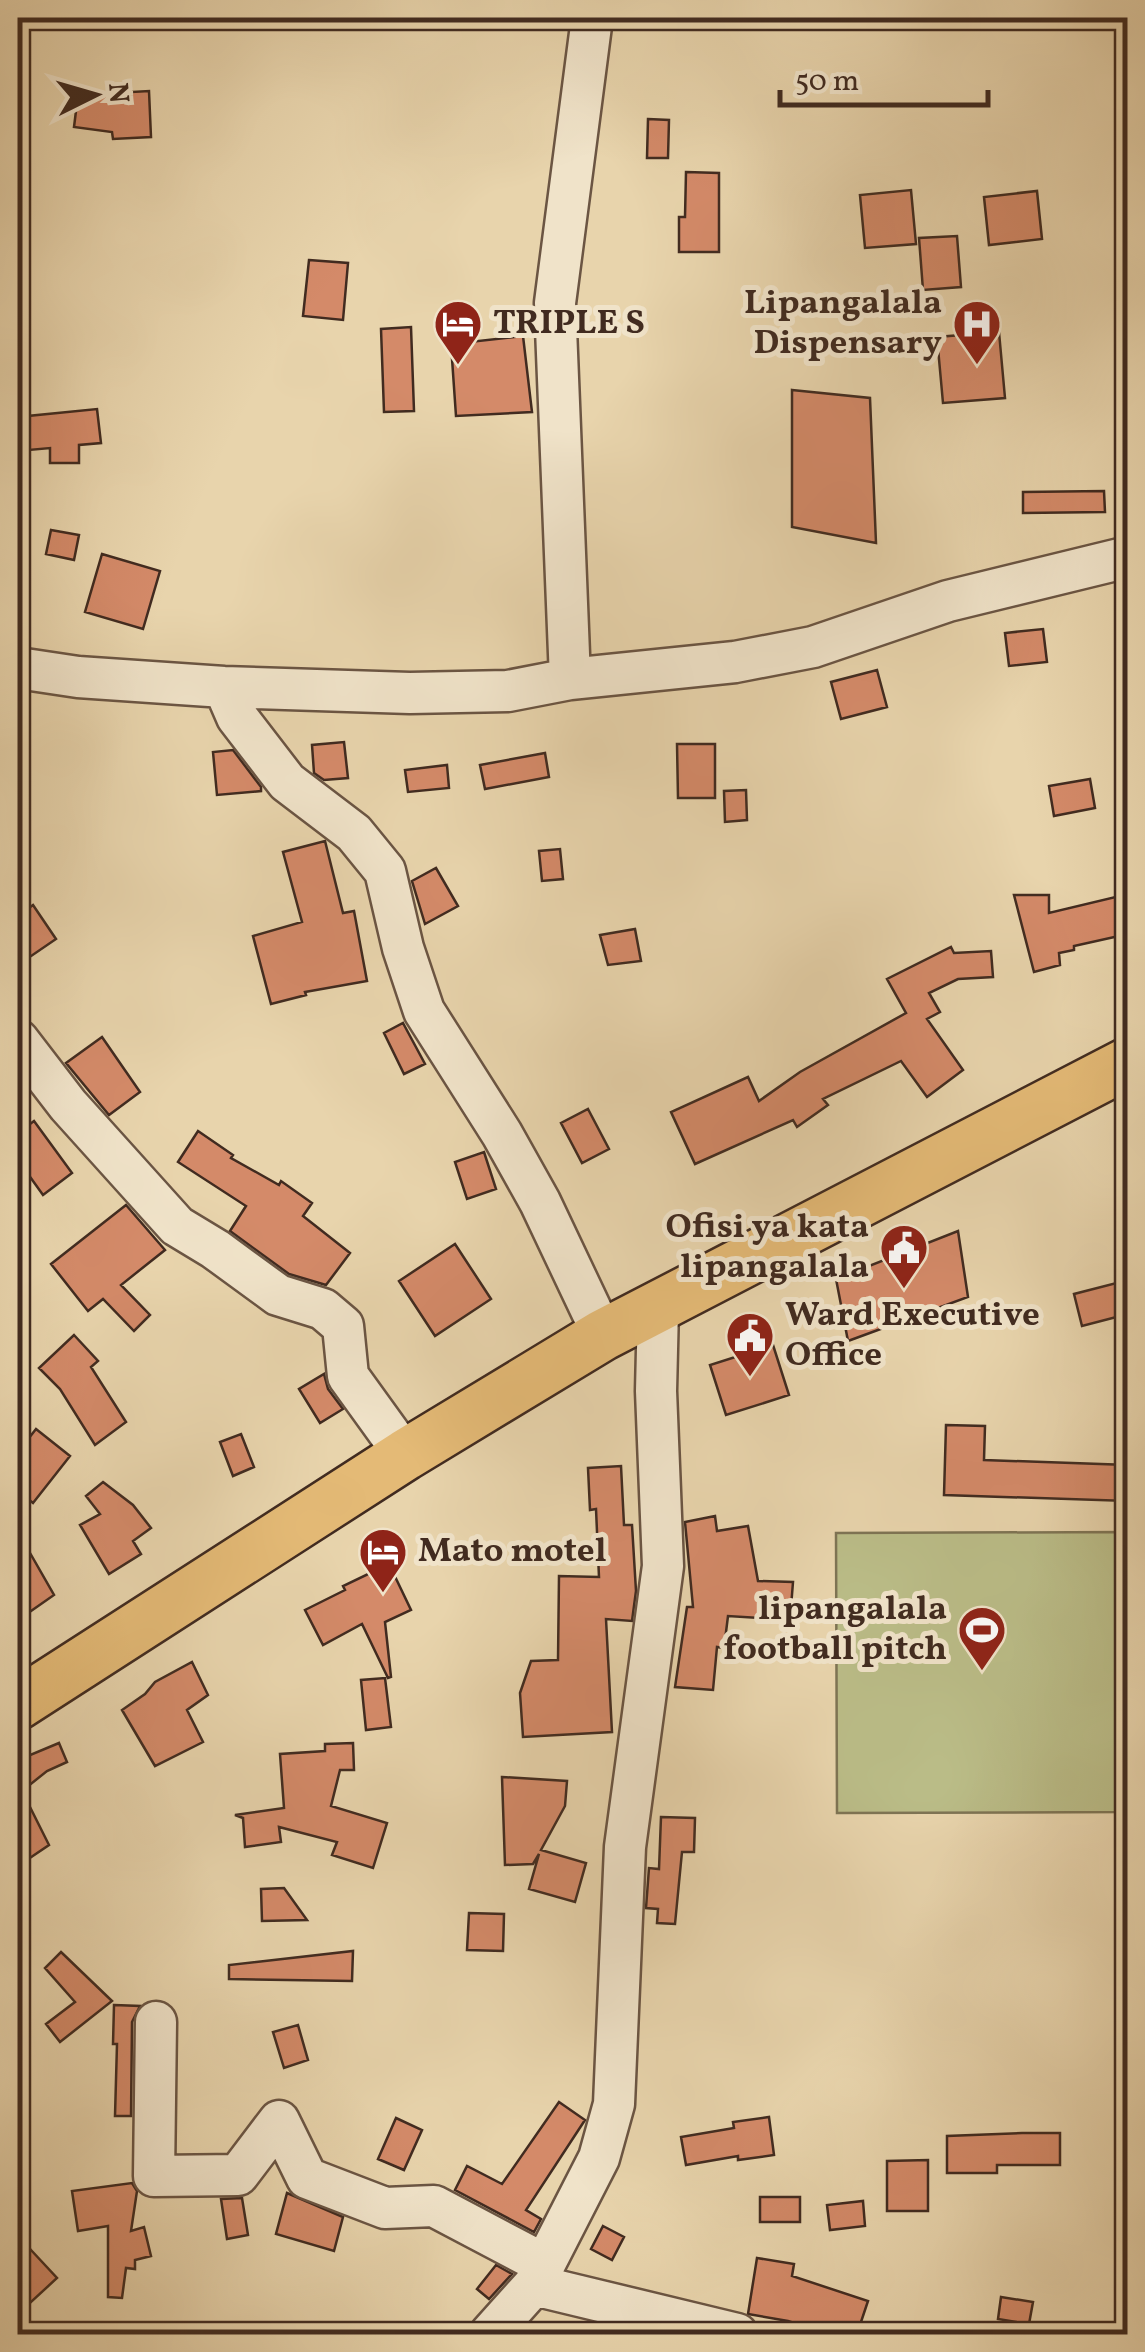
<svg xmlns="http://www.w3.org/2000/svg" width="1145" height="2352" font-family="Vollkorn,serif">
<style>
.green{fill:#babc87;stroke:#7e7454;stroke-width:2.5}
.building{fill:#d48a69;stroke:#412b20;stroke-width:2.5}
.lines{fill:none;stroke-linecap:round;stroke-linejoin:round}
.minor-casing{stroke:#6b5543;stroke-width:45}
.major-casing{stroke:#412b20;stroke-width:55}
.minor{stroke:#f0e3c9;stroke-width:40}
.major{stroke:#e4ba76;stroke-width:50}
.labels{text-anchor:middle;dominant-baseline:central;stroke-width:10;stroke-linejoin:round;paint-order:stroke}
.poi-label{font-size:35px;font-weight:bold;fill:#412b20;stroke:#f0e3c9;text-anchor:end}
</style>
<rect width="100%" height="100%" fill="#e8d4ac"/>
<filter id="stains"><feTurbulence type="fractalNoise" baseFrequency=".002" numOctaves="4"/><feColorMatrix values="0 0 0 0 .2 0 0 0 0 .09 0 0 0 0 .02 0 0 0 .5 -.17"/></filter>
<radialGradient id="worn" r=".72"><stop offset=".6" stop-color="#630" stop-opacity="0"/><stop offset="1" stop-color="#630" stop-opacity=".3"/></radialGradient>
<!-- green -->
<path class="green" d="M1127 1532V1812L837 1813 836 1533Z"/>
<!-- building -->
<path class="building" d="M149 91 151 137 113 139 112 132 74 127 78 95Z
M648 119 669 120 668 158H647Z
M686 172 719 173V252H679V217H685Z
M911 190 916 244 865 248 860 195Z
M1037 191 1042 239 989 245 984 197Z
M957 236 961 287 923 290 919 238Z
M309 260 348 263 343 320 303 316Z
M411 327 414 411 384 412 381 329Z
M999 332 1005 398 943 403 937 337Z
M523 336 532 412 456 416 451 344Z
M792 390 870 398 876 543 792 527Z
M97 409 101 443 79 445V463H50V448L18 451V417Z
M1104 491 1105 512 1023 513V492Z
M51 530 79 535 74 560 46 554Z
M102 554 160 571 143 629 85 612Z
M1043 629 1047 662 1009 666 1005 633Z
M877 670 887 707 841 719 831 682Z
M344 742 348 778 324 780 314 773 312 745Z
M677 744H715V798H678Z
M233 750 261 787V791L217 795 213 752Z
M545 753 549 777 485 789 480 765Z
M447 765 449 788 408 792 405 770Z
M1090 779 1095 808 1054 816 1049 786Z
M746 790 747 820 725 822 724 791Z
M325 841 343 913 354 911 367 981 305 992 306 995 271 1004 253 936 302 922 283 852Z
M560 849 563 879 542 881 539 851Z
M436 868 458 906 425 924 412 881Z
M1128 894V934L1074 946V950L1059 953 1060 965 1034 972 1014 895H1049V913Z
M33 905 56 939 18 965V916Z
M635 929 641 961 608 965 600 935Z
M951 947 954 953 991 951 993 977 958 979 929 993 940 1012 927 1019 963 1070 927 1097 901 1061 823 1099 828 1105 797 1127 793 1120 695 1164 671 1112 748 1077 759 1101 800 1072 906 1013 887 979Z
M403 1023 425 1064 404 1074 384 1033Z
M102 1037 140 1092 109 1115 66 1063Z
M588 1109 609 1149 582 1163 561 1123Z
M34 1121 72 1173 43 1195 18 1160V1133Z
M198 1131 233 1155 231 1158 279 1185 281 1181 312 1203 303 1216 350 1253 326 1285 289 1274 230 1231 246 1206 178 1162Z
M484 1152 496 1189 467 1199 455 1162Z
M126 1205 165 1250 121 1285 150 1315 134 1331 103 1299 88 1311 51 1264Z
M958 1231 968 1297 848 1341 836 1279Z
M455 1244 491 1299 435 1336 399 1281Z
M1128 1280V1314L1082 1326 1074 1294Z
M74 1335 98 1361 91 1367 126 1422 95 1445 60 1389 39 1368Z
M773 1345 789 1395 726 1415 710 1365Z
M324 1374 328 1389 343 1409 320 1423 299 1389Z
M946 1425 985 1426 984 1460 1128 1465V1501L944 1495Z
M36 1429 70 1456 33 1503 18 1491V1452Z
M241 1434 254 1467 233 1476 220 1442Z
M621 1466 624 1525H632L636 1591 632 1621 606 1619 612 1732 523 1737 520 1693 531 1661 558 1660 559 1576 599 1577 596 1509 590 1510 588 1468Z
M103 1482 133 1505 151 1528 133 1541 141 1554 109 1574 80 1525 100 1514 86 1496Z
M715 1516 717 1531 748 1526 758 1581 793 1582 790 1620 728 1616 724 1648 717 1647 713 1690 675 1687 687 1607H693L685 1522Z
M18 1532 54 1595 18 1620Z
M389 1564 411 1610 385 1622 391 1677 388 1678 362 1624 323 1645 305 1610 345 1590 343 1586Z
M192 1662 208 1695 187 1710 203 1742 155 1766 122 1710 145 1694 155 1682Z
M385 1678 391 1727 366 1730 361 1680Z
M59 1743 67 1762 47 1771 22 1791 49 1845 18 1866V1760Z
M353 1743 354 1770H340L331 1806 387 1823 373 1868 332 1855 337 1842 279 1827 281 1842 245 1847 243 1818 235 1815 284 1808 280 1754 325 1751V1744Z
M502 1777 567 1781 565 1806 541 1850 586 1863 575 1902 529 1889 539 1854 533 1864 505 1865Z
M661 1817 695 1818 694 1852H682L675 1924 657 1923 658 1909 646 1908 649 1868 659 1869Z
M284 1888 307 1920 262 1921 261 1889Z
M469 1913 504 1914 503 1951 467 1950Z
M353 1951 352 1981 229 1979V1965Z
M61 1952 112 2001 60 2042 46 2024 75 2002 45 1968Z
M114 2005 140 2006 132 2022 131 2116H115L117 2044H113Z
M298 2025 308 2060 284 2068 273 2032Z
M559 2102 585 2120 526 2210 541 2219 534 2232 455 2190 467 2166 502 2184Z
M769 2117 774 2155 738 2160V2156L686 2165 681 2137 734 2128 733 2122Z
M396 2118 422 2130 404 2170 378 2159Z
M1022 2133H1060V2165H997V2173H947V2136Z
M928 2160V2211H887V2161Z
M132 2183 137 2191 131 2231 144 2227 151 2256 135 2260V2269L126 2268 122 2298 108 2297V2226L78 2231 72 2191Z
M287 2193 343 2217 334 2251 276 2234Z
M760 2197H800V2222H760Z
M242 2198 248 2235 227 2239 221 2199Z
M863 2201 865 2226 830 2230 827 2205Z
M603 2226 624 2237 612 2260 591 2249Z
M31 2250 57 2278 18 2314V2262Z
M757 2258 794 2264 792 2276 868 2301 857 2334H828L788 2321 748 2314Z
M496 2265 512 2274 489 2299 477 2289Z
M1001 2297 1033 2302 1029 2324 998 2319Z"/>
<g class="lines">
<!-- minor casing -->
<g class="minor-casing">
<path id="minor" d="M18 668 78 677 224 687 410 693 508 691 570 679 735 662 813 647 948 601 1128 557
M570 679 555 303 592 18
M224 687 237 717 287 782 354 833 385 871 403 948 424 1011 502 1134 540 1202 603 1335
M18 1040 68 1105 177 1226 215 1249 278 1295 323 1309 343 1326 348 1376 405 1455
M156 2022 154 2176 238 2175 279 2121 307 2178 385 2208 434 2206 544 2264
M534 2285 737 2334
M490 2334 534 2285 599 2158 614 2104 625 1847 663 1566 656 1391 658 1308"/>
</g>
<!-- major casing -->
<g class="major-casing">
<path id="major" d="M18 1704 405 1455 603 1335 1128 1063"/>
</g>
<!-- minor -->
<use href="#minor" class="minor"/>
<!-- major -->
<use href="#major" class="major"/>
</g>
<!-- icons -->
<defs>
<g id="hotel-pin" transform="scale(2.5)"><path d="M0 17L-7.5 6A9.5 9.5 0 1 1 7.5 6Z" fill="#8f2418" stroke="#f0e3c9"/><path d="M-6-4.5h1.5V1H6V5H4.5V3h-9V5H-6ZM-4 0a1.8 1.8 0 1 1 3.6 0ZM.5 0V-2.5h3Q6-2.5 6 0Z" fill="#fff"/></g>
<g id="hospital-pin" transform="scale(2.5)"><path d="M0 17L-7.5 6A9.5 9.5 0 1 1 7.5 6Z" fill="#8f2418" stroke="#f0e3c9"/><path d="M-5-5h3v3.5h4V-5h3V5h-3V1.5h-4V5h-3Z" fill="#fff"/></g>
<g id="civic-pin" transform="scale(2.5)"><path d="M0 17L-7.5 6A9.5 9.5 0 1 1 7.5 6Z" fill="#8f2418" stroke="#f0e3c9"/><path d="M-.6-6.5H3V-4.5H.6V-3L4-1V1h2V6H-6V1h2V-1L-.6-3ZM-1.2 2.5V6h2.4V2.5Z" fill="#fff"/></g>
<g id="stadium-pin" transform="scale(2.5)"><path d="M0 17L-7.5 6A9.5 9.5 0 1 1 7.5 6Z" fill="#8f2418" stroke="#f0e3c9"/><path d="M0-5a6.5 5 0 1 0 0 10a6.5 5 0 1 0 0-10ZM-3.5-1.8h7v3.6h-7Z" fill="#fff"/></g>
</defs>
<g fill-rule="evenodd">
<use href="#hotel-pin" x="458" y="324"/>
<use href="#hospital-pin" x="977" y="324"/>
<use href="#civic-pin" x="904" y="1248"/>
<use href="#civic-pin" x="750" y="1336"/>
<use href="#hotel-pin" x="383" y="1552"/>
<use href="#stadium-pin" x="982" y="1630"/>
</g>
<g class="labels">
<!-- poi labels -->
<g class="poi-label">
<text x="942" y="304">Lipangalala<tspan x="942" dy="40">Dispensary</tspan></text>
<text x="493" y="324" text-anchor="start">TRIPLE S</text>
<text x="869" y="1228">Ofisi ya kata<tspan x="869" dy="40">lipangalala</tspan></text>
<text x="785" y="1316" text-anchor="start">Ward Executive<tspan x="785" dy="40">Office</tspan></text>
<text x="418" y="1552" text-anchor="start">Mato motel</text>
<text x="947" y="1610">lipangalala<tspan x="947" dy="40">football pitch</tspan></text>
</g>
</g>
<!-- margin -->
<rect width="1145" height="2352" fill="none" stroke="#e8d4ac" stroke-width="60"/>
<rect x="20" y="20" width="1105" height="2312" fill="none" stroke="#412b20" stroke-width="5"/>
<rect x="30" y="30" width="1085" height="2292" fill="none" stroke="#412b20" stroke-width="2.5"/>
<!-- north arrow -->
<g transform="translate(95 95) rotate(85)" stroke="#f0e3c9" stroke-width="8" paint-order="stroke">
<path d="M0-8L18 38L0 25L-18 38Z" fill="#412b20"/>
<text y="-15" font-size="28" font-weight="bold" text-anchor="middle" fill="#412b20">N</text>
</g>
<!-- scale -->
<path d="M780 90v15h208v-15" fill="none" stroke="#412b20" stroke-width="5"/>
<text x="795" y="90" font-size="30" fill="#412b20" stroke="#f0e3c9" stroke-width="8" paint-order="stroke">50 m</text>
<rect width="100%" height="100%" filter="url(#stains)"/>
<rect width="100%" height="100%" fill="url(#worn)"/>
</svg>
